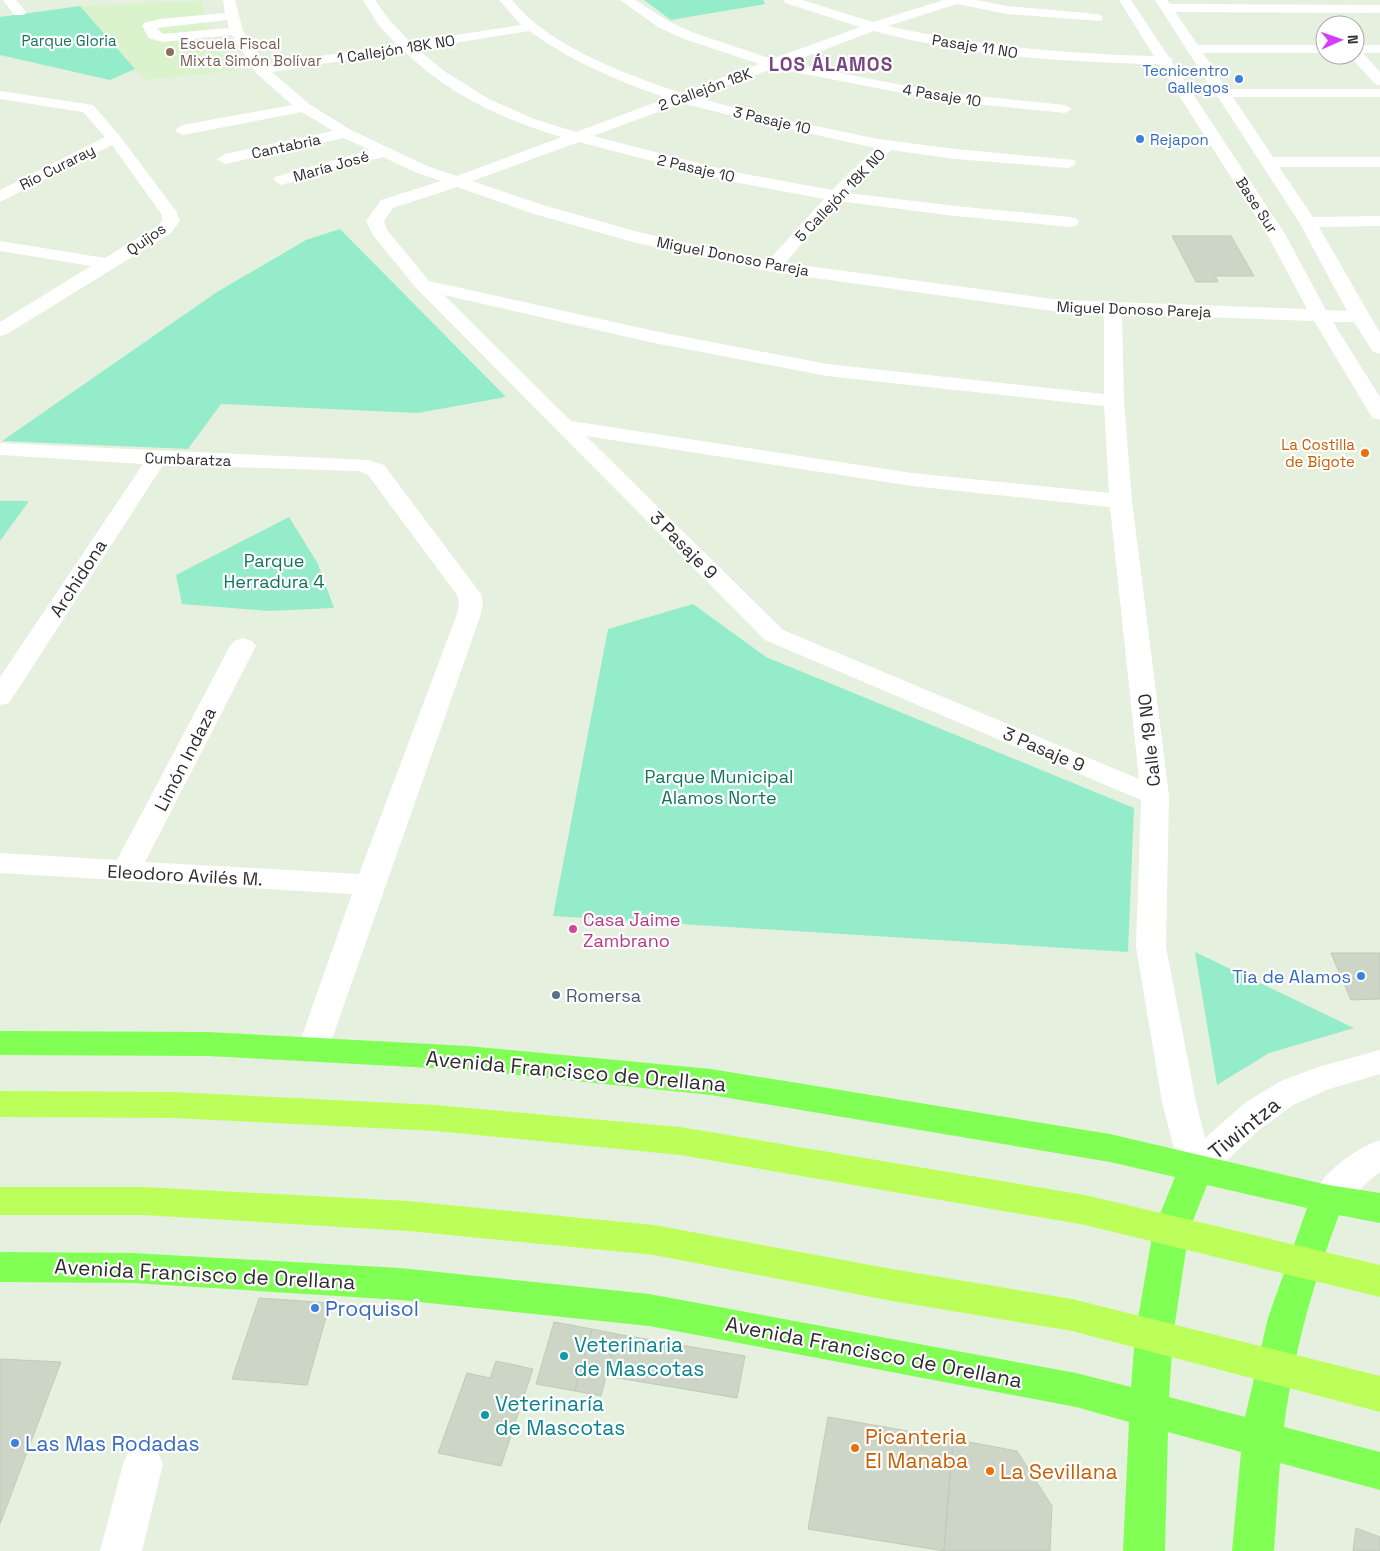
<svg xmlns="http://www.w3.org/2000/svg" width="1380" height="1551" font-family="'Space Grotesk',sans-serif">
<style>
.education{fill:#daf3cc}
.green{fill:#95eccb}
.building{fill:#ccd5c6;stroke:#bfccb7}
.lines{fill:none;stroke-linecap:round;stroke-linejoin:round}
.minor{fill:#fff;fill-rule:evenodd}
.major{fill:#81ff54;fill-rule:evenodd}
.highway{fill:#bdff5a;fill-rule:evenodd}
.education-dot{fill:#8d6e63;stroke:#fff;stroke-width:2}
.shop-dot{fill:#3f7fe0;stroke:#fff;stroke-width:2}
.food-dot{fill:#e8710a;stroke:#fff;stroke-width:2}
.hotel-dot{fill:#d1479c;stroke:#fff;stroke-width:2}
.service-dot{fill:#5c6f8a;stroke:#fff;stroke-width:2}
.culture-dot{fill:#0f9aa8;stroke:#fff;stroke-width:2}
.labels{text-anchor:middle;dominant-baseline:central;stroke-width:4.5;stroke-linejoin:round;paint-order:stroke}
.far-park-label{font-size:15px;fill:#13745d;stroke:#fff}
.far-education-label{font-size:15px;fill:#785e54;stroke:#fff;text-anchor:start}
.far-street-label{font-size:15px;fill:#2d2d2d;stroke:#fff}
.far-shop-label{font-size:15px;fill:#366cbe;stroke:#fff;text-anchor:end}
.far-food-label{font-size:15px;fill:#c56008;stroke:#fff;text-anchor:end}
.street-label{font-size:18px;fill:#2d2d2d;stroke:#fff}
.park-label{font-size:18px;fill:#13745d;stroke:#fff}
.hotel-label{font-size:18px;fill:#b23c85;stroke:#fff;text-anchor:start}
.shop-label{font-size:18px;fill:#366cbe;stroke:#fff;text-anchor:end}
.service-label{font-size:18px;fill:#4e5e75;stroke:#fff;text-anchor:start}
.far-district-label{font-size:19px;font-weight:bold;letter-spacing:1px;fill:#774783;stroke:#fff}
.near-street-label{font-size:21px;fill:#2d2d2d;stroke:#fff}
.near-shop-label{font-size:21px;fill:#366cbe;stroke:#fff;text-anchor:start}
.near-culture-label{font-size:21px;fill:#0d838f;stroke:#fff;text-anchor:start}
.near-food-label{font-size:21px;fill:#c56008;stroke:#fff;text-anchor:start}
</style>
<rect width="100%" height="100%" fill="#e6f0de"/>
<!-- education -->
<path class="education" d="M202 1 208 34 234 70 144 80 80 6Z"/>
<!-- green -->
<path class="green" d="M644 0H763L765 4 671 20Z
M80 6 135 69 110 80 0 55V17Z
M340 229 506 397 418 413 221 404 188 449 2 441 217 292 306 240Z
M0 501H29L0 541Z
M289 517 318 564 334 608 269 611 182 604 176 575Z
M693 604 766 657 1134 808 1128 952 553 916 608 629Z
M1195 952 1354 1028 1269 1053 1217 1085Z"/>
<!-- building -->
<path class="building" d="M1172 236H1231L1254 276H1215L1218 282H1196Z
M1331 953H1380V999L1351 1000Z
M259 1298 330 1303 307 1385 232 1379Z
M554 1322 592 1329 575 1391 536 1384Z
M592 1329 617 1334 601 1396 575 1391Z
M617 1334 745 1356 737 1398 606 1376Z
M0 1359 61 1362 0 1524Z
M496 1361 533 1369 501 1466 438 1453 467 1373 490 1378Z
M828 1417 953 1439 944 1551 808 1529Z
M953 1439 1017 1451 1052 1506 1050 1551H944Z
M1356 1528 1380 1537V1551H1353Z"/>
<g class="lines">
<!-- minor -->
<path class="minor" d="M3 0H16L26 12 24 15H14Z
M223 0H235L243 31 265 65 396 44 377 23 363 0H375L387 17 410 42 521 25 499 0H512C549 47 626 74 681 93L759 64 684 39 658 27 620 0H635L668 21 694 33 772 59 860 27 785 3 784 0H802L873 22 944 0H976L1007 6 1096 14 1101 15 1103 18 1101 21 1007 14 957 4 888 26C976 46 1064 54 1154 56L1119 0H1131L1168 56 1173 60 1172 62 1285 234 1326 310 1347 311 1299 222 1218 97 1204 96 1202 93 1204 90 1212 89 1155 0H1167L1170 4 1380 5V13L1175 12 1198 45H1325V53H1203L1227 89H1380V97H1233L1273 157H1380V167H1279L1313 217 1380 216V226L1319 227 1380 333V354L1373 352 1354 322H1333L1380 397V420L1373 418 1370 414 1314 321 1122 314 1124 401 1132 501 1169 796 1166 947 1196 1102 1205 1138 1246 1102 1281 1081 1318 1067 1380 1050V1074L1329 1089 1293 1105 1259 1130 1208 1178 1196 1182 1184 1178 1179 1168 1162 1102 1136 947 1141 800 765 640 416 288 373 235 366 221 381 200 441 181 415 172 383 157 281 185 273 180 275 177 370 150 344 138 225 164 217 159 225 154 333 131 302 112 183 135 178 133 175 130 183 125 292 105 256 73 232 35 162 42 149 38 142 26 144 23 160 19 225 13ZM227 20 229 28 163 34 157 28ZM529 31C571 61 619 82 667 98L576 132 534 119 489 99 444 71 417 49ZM874 31C967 56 1064 62 1159 64L1267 234 1307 309 1060 300 785 263 839 201 955 216 1070 227 1076 226 1079 222 1076 218 1070 217 955 206 848 193 891 150 955 159 1068 168 1074 166 1076 163 1074 160 955 149 878 139 749 112 696 97 774 68 938 100 1065 113 1072 109 1065 105 938 92 789 63ZM404 51C448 94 503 120 562 137L457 176 427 166 351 130 309 104 272 72ZM682 103 748 120 875 148 832 190 729 171 593 136ZM579 142 729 181 824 199 768 261 642 233 546 206 472 181ZM457 187 534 214 633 242 772 272 1060 312 1104 313V394L827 364 654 331 429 281 387 230 384 221 393 208ZM444 295 654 343 827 376 1104 406 1109 493 912 473 571 421ZM586 436 912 486 1110 507 1139 779 783 630Z
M1355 45H1380V53H1363L1380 72V85L1375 84 1349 55H1355Z
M0 91 93 105 119 135 176 211 180 221 171 233 7 334 0 336V322L91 266 0 251V241L105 258 159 225 162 221V215L112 145 0 202V190L105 137 83 112 0 99Z
M0 443 369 460 384 465 481 594 483 602 481 614 325 1059 313 1062 301 1059 297 1050 352 894 0 873V853L117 860 230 646 234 641 243 638 252 641 256 646 145 862 359 874 457 614 459 602 457 595 368 475 359 471 163 465 13 697 9 703 0 705V677L143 464 0 455Z
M1380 1140V1172C1368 1180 1338 1214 1327 1213 1323 1213 1319 1210 1315 1209L1310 1199C1324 1172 1352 1150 1380 1140Z
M143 1445 157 1451 163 1464 142 1551H100L123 1464 129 1451Z"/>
<!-- major -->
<path class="major" d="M0 1031 208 1032 468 1046 711 1069 1110 1134 1328 1185 1380 1193V1223L1339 1215C1313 1284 1293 1354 1284 1427L1380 1452V1490L1280 1463 1274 1551H1232L1241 1452 1168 1432 1165 1551H1123L1129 1422 1076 1407 649 1326 400 1300 133 1283 0 1282V1252L133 1253 400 1268 649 1294 1076 1373 1131 1387 1135 1336 1153 1231 1175 1177 1110 1162 711 1095 468 1070 208 1056 0 1055ZM1207 1185 1307 1208 1268 1318 1245 1417 1169 1397 1173 1336 1189 1231Z"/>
<!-- highway -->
<path class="highway" d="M0 1091 173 1092 436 1105 680 1127 1085 1195 1380 1265V1297L1085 1225 680 1155 436 1131 173 1118 0 1117Z
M0 1187H143L408 1201 654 1225 892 1269 1072 1299 1380 1376V1412L1072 1331 892 1301 654 1255 408 1231 143 1215H0Z"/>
</g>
<!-- markers -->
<circle class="education-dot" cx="170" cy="52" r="5"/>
<g class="shop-dot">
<circle cx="1239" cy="79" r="5"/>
<circle cx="1140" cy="139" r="5"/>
<circle cx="1361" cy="976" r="5"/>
<circle cx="315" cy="1308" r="5"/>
<circle cx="15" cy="1443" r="5"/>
</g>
<g class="food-dot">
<circle cx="1365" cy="453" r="5"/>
<circle cx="855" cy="1448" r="5"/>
<circle cx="990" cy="1471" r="5"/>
</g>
<circle class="hotel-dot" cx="573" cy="929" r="5"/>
<circle class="service-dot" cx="556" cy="995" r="5"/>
<g class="culture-dot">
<circle cx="564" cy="1356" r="5"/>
<circle cx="485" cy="1415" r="5"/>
</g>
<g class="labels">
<!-- far-park labels -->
<g class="far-park-label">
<text x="69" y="40">Parque Gloria</text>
</g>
<!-- far-education labels -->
<g class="far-education-label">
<text x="180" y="43">Escuela Fiscal<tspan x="180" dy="17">Mixta Simón Bolívar</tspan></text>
</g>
<!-- far-street labels -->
<g class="far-street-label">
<text transform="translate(975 46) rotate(9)">Pasaje 11 NO</text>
<text transform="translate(396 49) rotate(-9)">1 Callejón 18K NO</text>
<text transform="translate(705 89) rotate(-20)">2 Callejón 18K</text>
<text transform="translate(942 95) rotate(9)">4 Pasaje 10</text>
<text transform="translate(772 120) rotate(13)">3 Pasaje 10</text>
<text transform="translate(286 146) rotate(-12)">Cantabria</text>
<text transform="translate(331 166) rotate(-16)">María José</text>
<text transform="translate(57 167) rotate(-27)">Río Curaray</text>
<text transform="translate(696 168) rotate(13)">2 Pasaje 10</text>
<text transform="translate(840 195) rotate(-46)">5 Callejón 18K NO</text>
<text transform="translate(1257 205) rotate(57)">Base Sur</text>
<text transform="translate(146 239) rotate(-35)">Quijos</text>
<text transform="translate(733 256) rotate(11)">Miguel Donoso Pareja</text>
<text transform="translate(1134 309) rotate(2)">Miguel Donoso Pareja</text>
<text transform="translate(188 459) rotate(2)">Cumbaratza</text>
</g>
<!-- far-shop labels -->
<g class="far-shop-label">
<text x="1229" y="70">Tecnicentro<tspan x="1229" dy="17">Gallegos</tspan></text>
<text x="1150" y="139" text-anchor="start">Rejapon</text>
</g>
<!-- far-food labels -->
<g class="far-food-label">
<text x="1355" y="444">La Costilla<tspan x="1355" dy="17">de Bigote</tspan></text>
</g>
<!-- street labels -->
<g class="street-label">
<text transform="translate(684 545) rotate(45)">3 Pasaje 9</text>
<text transform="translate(78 578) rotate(-57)">Archidona</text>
<text transform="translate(1149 740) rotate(-96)">Calle 19 NO</text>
<text transform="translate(1044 749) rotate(23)">3 Pasaje 9</text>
<text transform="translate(185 759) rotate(-63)">Limón Indaza</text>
<text transform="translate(185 875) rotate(3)">Eleodoro Avilés M.</text>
</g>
<!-- park labels -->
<g class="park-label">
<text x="274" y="560">Parque<tspan x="274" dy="21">Herradura 4</tspan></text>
<text x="719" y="776">Parque Municipal<tspan x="719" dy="21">Alamos Norte</tspan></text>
</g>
<!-- hotel labels -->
<g class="hotel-label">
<text x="583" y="919">Casa Jaime<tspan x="583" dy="21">Zambrano</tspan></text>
</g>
<!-- shop labels -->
<g class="shop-label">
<text x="1351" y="976">Tia de Alamos</text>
</g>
<!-- service labels -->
<g class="service-label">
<text x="566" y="995">Romersa</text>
</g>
<!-- far-district labels -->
<g class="far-district-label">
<text x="831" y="64">LOS ÁLAMOS</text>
</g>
<!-- near-street labels -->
<g class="near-street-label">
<text transform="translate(576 1071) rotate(5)">Avenida Francisco de Orellana</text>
<text transform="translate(1244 1128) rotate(-39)">Tiwintza</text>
<text transform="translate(205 1274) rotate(3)">Avenida Francisco de Orellana</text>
<text transform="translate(874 1352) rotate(11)">Avenida Francisco de Orellana</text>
</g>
<!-- near-shop labels -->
<g class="near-shop-label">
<text x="325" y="1308">Proquisol</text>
<text x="25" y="1443">Las Mas Rodadas</text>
</g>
<!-- near-culture labels -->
<g class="near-culture-label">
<text x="574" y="1344">Veterinaria<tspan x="574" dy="24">de Mascotas</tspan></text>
<text x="495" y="1403">Veterinaría<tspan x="495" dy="24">de Mascotas</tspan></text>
</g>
<!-- near-food labels -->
<g class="near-food-label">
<text x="865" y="1436">Picanteria<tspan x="865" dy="24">El Manaba</tspan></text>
<text x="1000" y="1471">La Sevillana</text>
</g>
</g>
<!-- north arrow -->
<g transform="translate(1340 40) rotate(88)"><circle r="24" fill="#ffffff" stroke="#ababab"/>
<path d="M0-4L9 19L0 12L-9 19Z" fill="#d43cff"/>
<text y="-8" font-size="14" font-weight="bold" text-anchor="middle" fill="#2d2d2d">N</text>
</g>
</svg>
